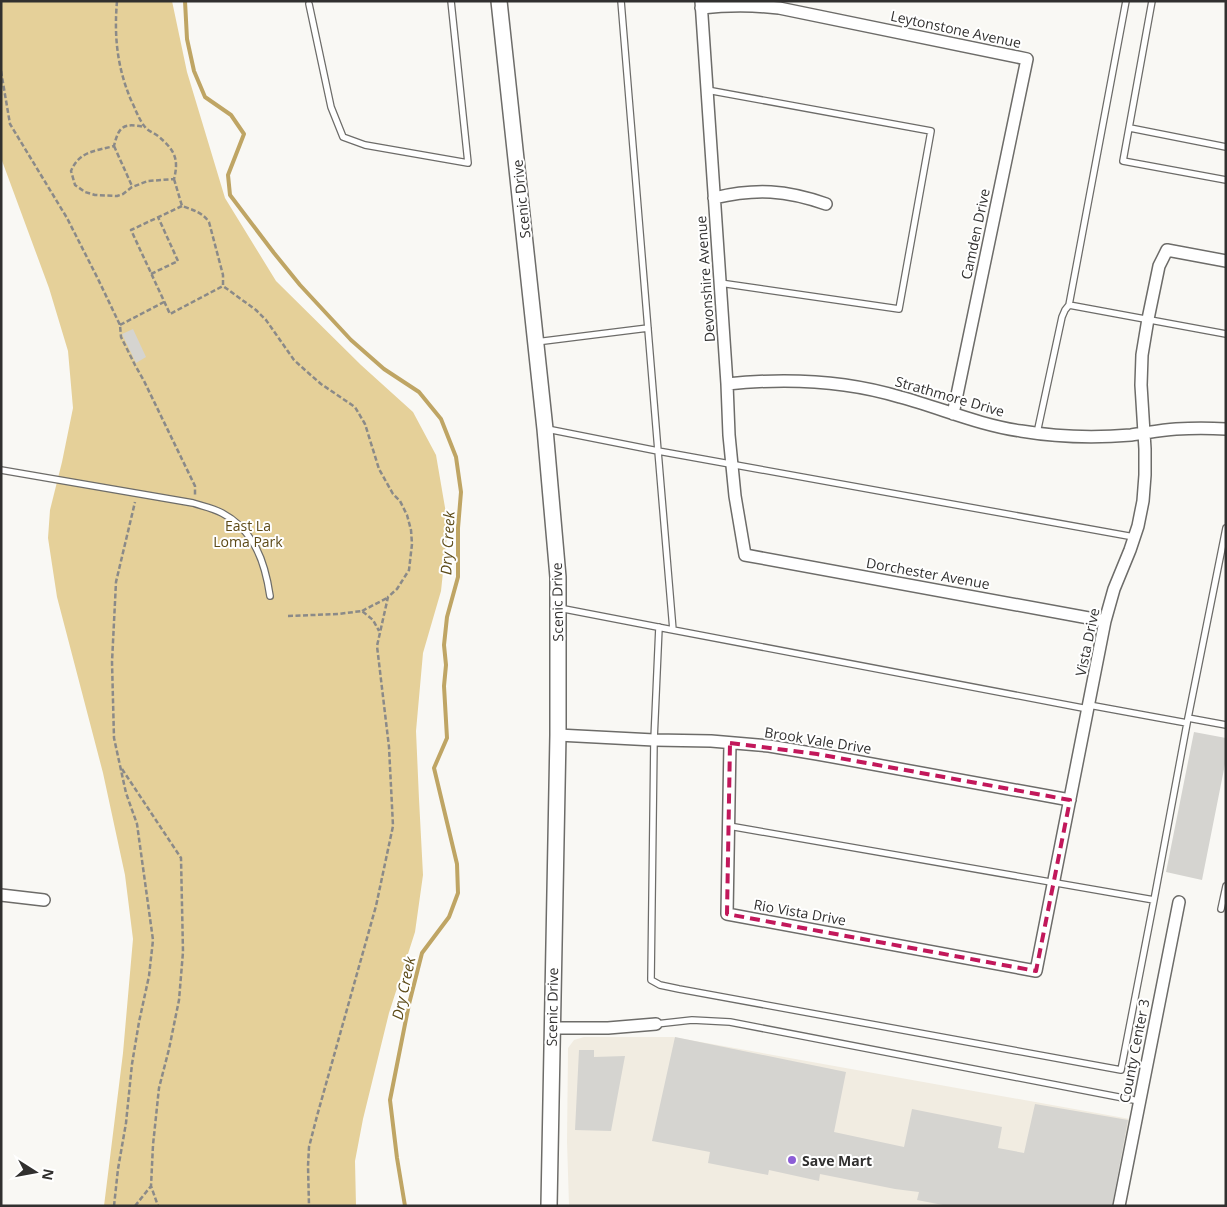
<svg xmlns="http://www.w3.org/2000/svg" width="1227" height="1207" font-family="'Open Sans',sans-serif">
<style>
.built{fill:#f1ece1}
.green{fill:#e5d099}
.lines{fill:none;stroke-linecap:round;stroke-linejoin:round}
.stream{stroke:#bfa564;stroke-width:4}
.building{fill:#d5d4d0}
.lane-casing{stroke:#6d6c69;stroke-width:8}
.street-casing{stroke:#6d6c69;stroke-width:14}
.secondary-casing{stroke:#6d6c69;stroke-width:18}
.path{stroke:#8b8a88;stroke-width:2.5;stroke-dasharray:5 2.5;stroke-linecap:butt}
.lane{stroke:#fff;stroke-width:5.5}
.street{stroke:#fff;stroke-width:11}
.secondary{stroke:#fff;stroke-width:15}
.marked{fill:none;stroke:#c2185b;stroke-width:4;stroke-dasharray:10 6;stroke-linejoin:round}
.poi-dot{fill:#8c5dd6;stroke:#fff;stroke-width:2}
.labels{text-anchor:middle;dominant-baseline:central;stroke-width:4;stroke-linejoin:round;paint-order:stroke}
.street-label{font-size:14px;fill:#31302f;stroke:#fff}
.park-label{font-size:14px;fill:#5c4916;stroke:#fff}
.poi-label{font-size:14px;font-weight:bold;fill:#31302f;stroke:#fff;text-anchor:start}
.water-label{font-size:15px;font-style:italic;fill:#5e4c19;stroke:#fff}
</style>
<rect width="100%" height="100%" fill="#f9f8f4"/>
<!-- built -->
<path class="built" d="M584 1037H673L1130 1119 1110 1206H569L567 1142 568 1048 574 1040Z"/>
<!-- green -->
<path class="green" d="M1 1H172L187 72 225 198 276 281 361 365 413 412 436 455 448 525 441 591 423 653 416 731 419 799 423 875 415 932 389 1013 363 1119 355 1161 356 1206H104L123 1053 133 939 125 875 103 773 57 597 48 538 50 510 62 462 73 408 68 351 49 288 1 158Z"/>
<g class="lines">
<!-- stream -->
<path class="stream" d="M185 1 187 39 194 71 205 97 231 115 244 134 228 175 230 195 274 253 300 285 351 340 384 369 419 392 441 419 456 457 461 492 458 528V577L447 617 444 645 446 665 444 686 447 738 434 768 457 864 458 893 449 917 422 953 409 1004 390 1100 397 1158 405 1206"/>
</g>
<!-- building -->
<path class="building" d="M133 329 146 357 136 363 122 334Z
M1194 732 1226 738V759L1202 880 1166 872Z
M675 1037 846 1072 834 1132 904 1147 912 1109 1002 1127 998 1148 1024 1153 1035 1104 1128 1120 1112 1206H948L917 1200 919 1192 895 1189 820 1174 819 1181 769 1170 768 1175 708 1163 710 1152 652 1141Z
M579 1050H594V1057L625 1056 611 1131 575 1130Z"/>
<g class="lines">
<!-- lane casing -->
<g class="lane-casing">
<path id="lane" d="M621 1 658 451 1134 537
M1126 1 1069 305 1226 334
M1152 1 1123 161 1226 180
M309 4 331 107 343 137 365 145 468 163 451 1
M707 90 931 131 899 309 720 283
M1130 128 1226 147
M536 342 648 328
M547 429 658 451 673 630 559 608
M1037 433 1062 317 1065 310 1069 305
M1 470 193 503C202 506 213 508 222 513 254 530 265 562 270 596
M1226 528 1188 718 1226 725
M659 627 654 740 651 980 660 985 679 989 1121 1070 1154 900
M673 630 1088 709
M1089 705 1187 723
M729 826 1154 900 1188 718
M1221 909 1226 886
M656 1024 692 1020 730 1022 1139 1101"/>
</g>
<!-- street casing -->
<g class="street-casing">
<path id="street" d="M701 1 727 384 729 435 735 496 745 555 1105 621
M701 8C728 5 753 5 779 8L1027 59 953 414
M714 198C756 188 786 190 826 204
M727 384C785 378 844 380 900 397 941 408 979 425 1021 431 1057 437 1094 438 1131 435 1146 433 1161 430 1176 429 1193 428 1209 428 1226 429
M558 735 654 740 711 741 769 746 817 754 1070 800
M730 743 727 914 1036 971 1105 621 1114 589 1130 550 1138 526 1143 501 1145 475V449L1141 385 1142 355 1148 319 1159 266 1167 250 1226 261
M1 895 44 900
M552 1028H608L656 1024
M1119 1206 1179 902"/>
</g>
<!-- secondary casing -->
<g class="secondary-casing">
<path id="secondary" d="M499 1 545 429 558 577V735L549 1206"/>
</g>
<!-- path -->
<path class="path" d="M117 1C114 36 117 67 131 100 135 108 139 120 145 127 148 131 154 133 158 136 175 150 179 159 174 179L148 181 132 187 123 194 117 196 95 195 85 192 75 185 71 171C79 151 96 151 114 146 119 125 124 123 145 127
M1 71 10 124 67 218 98 279 120 325 121 337 135 365 144 381 195 486V495
M114 146 132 186
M174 179 182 206C193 210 202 212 209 222L223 275V286L256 310 266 320 294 360 305 370 321 384 355 407 365 424 379 469 393 494 400 501 407 515 411 530 412 544 409 570 397 589 388 597 377 646 389 747 393 826 376 906 317 1116 309 1147 308 1166 309 1206
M182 206 131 230 170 314 223 286
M151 274 178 261 158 217
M120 325 164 302
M362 611 387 598
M288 616 338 614 362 611 373 620 379 631
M122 769 181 858 183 952 179 1000 169 1049 159 1088 153 1145 151 1186 158 1206
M114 1206 118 1169 126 1123 132 1064 139 1022 149 976 153 940 137 824 126 793 114 738 112 662 116 582 135 502
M135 1206 151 1186"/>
<!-- lane -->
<use href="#lane" class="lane"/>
<!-- street -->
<use href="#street" class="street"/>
<!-- secondary -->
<use href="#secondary" class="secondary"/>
</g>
<!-- marked area -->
<path class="marked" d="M730 743 817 754 1070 800 1036 971 727 914Z"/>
<!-- markers -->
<circle class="poi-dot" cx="792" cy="1160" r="5"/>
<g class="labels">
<!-- street labels -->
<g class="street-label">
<text transform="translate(956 29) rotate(12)">Leytonstone Avenue</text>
<text transform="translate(521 199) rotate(-96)">Scenic Drive</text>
<text transform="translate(975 234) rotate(-78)">Camden Drive</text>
<text transform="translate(705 279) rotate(-94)">Devonshire Avenue</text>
<text transform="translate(950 396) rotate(16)">Strathmore Drive</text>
<text transform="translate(928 573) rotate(10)">Dorchester Avenue</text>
<text transform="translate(557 602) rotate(-91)">Scenic Drive</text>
<text transform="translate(1087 642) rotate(-78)">Vista Drive</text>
<text transform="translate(818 740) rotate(9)">Brook Vale Drive</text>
<text transform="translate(800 912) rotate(10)">Rio Vista Drive</text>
<text transform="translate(552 1007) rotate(-89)">Scenic Drive</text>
<text transform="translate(1134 1051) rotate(-79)">County Center 3</text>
</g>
<!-- park labels -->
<g class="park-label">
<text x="248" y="525">East La<tspan x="248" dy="16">Loma Park</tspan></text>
</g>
<!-- poi labels -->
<g class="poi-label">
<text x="802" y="1160">Save Mart</text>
</g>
<!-- water labels -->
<g class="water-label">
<text transform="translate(447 543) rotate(-87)">Dry Creek</text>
<text transform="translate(403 988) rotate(-78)">Dry Creek</text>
</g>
</g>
<!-- border -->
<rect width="1227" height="1207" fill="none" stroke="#31302f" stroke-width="5"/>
<!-- north arrow -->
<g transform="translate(35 1172) rotate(101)" stroke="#ffffff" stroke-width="4" paint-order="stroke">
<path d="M0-4L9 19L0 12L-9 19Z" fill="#31302f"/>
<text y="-8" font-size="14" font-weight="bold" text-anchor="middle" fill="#31302f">N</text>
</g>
</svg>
